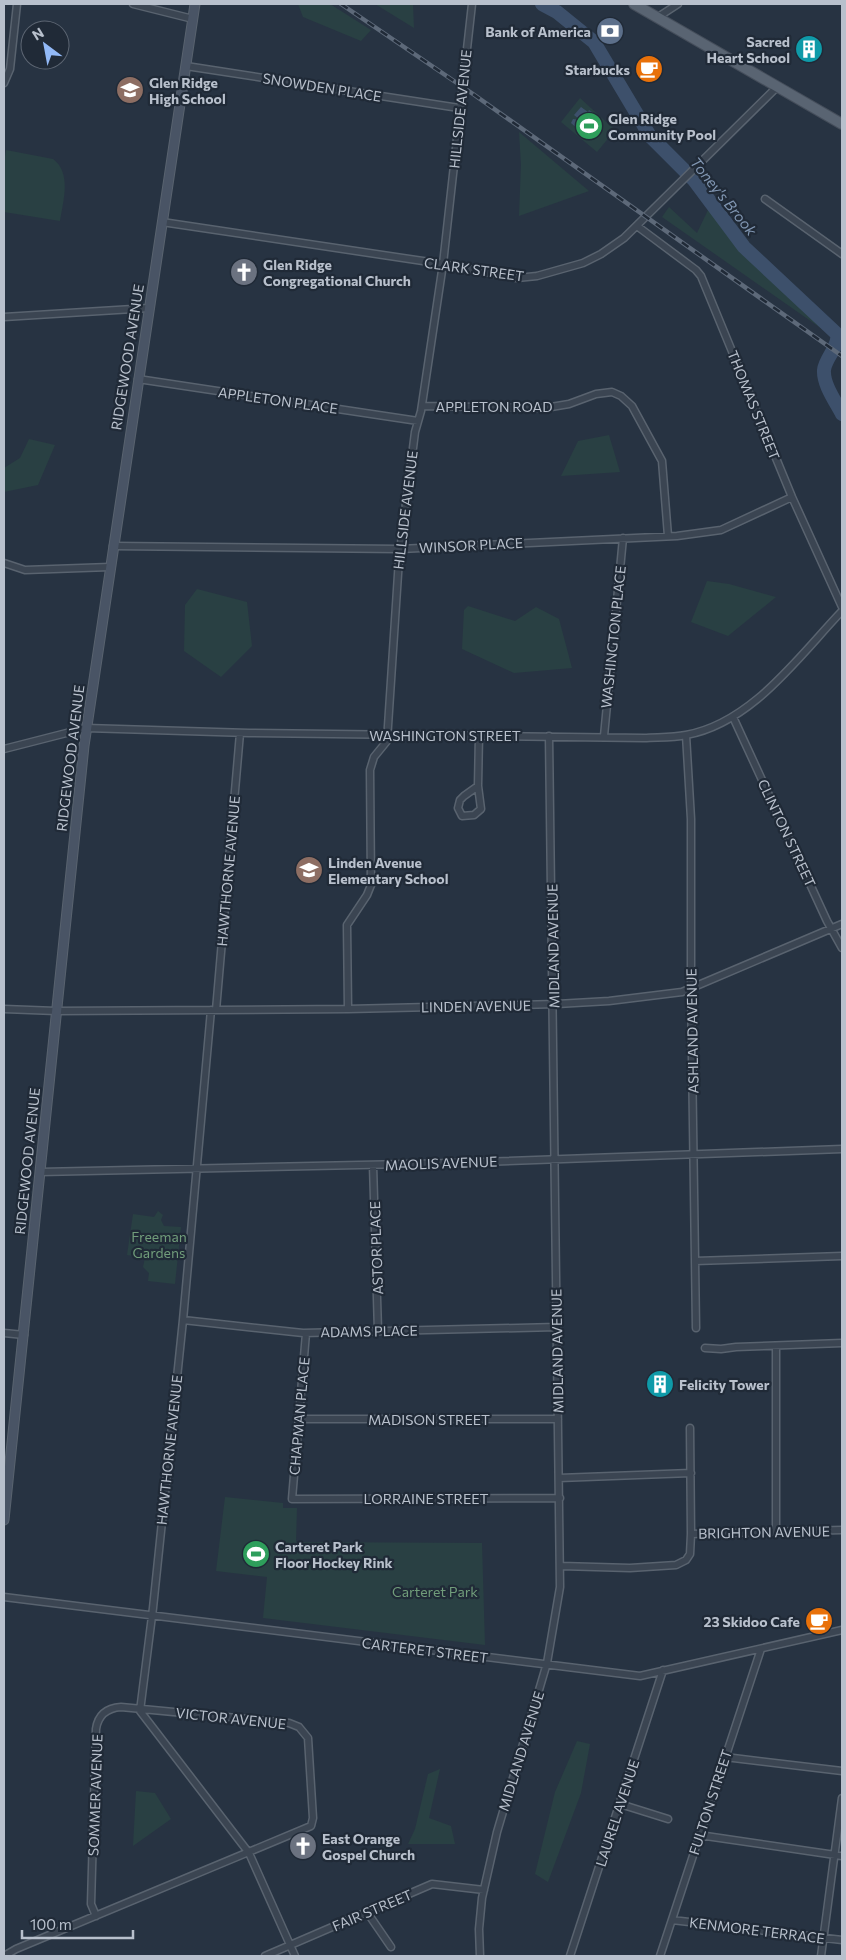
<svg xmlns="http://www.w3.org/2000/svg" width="846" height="1960" font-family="Commissioner,sans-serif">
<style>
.green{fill:#294043}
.water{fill:#3d506b}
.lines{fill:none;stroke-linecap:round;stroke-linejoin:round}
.river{stroke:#3d506b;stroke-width:14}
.street-casing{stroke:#59636f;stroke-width:9}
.secondary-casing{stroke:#59636f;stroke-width:11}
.primary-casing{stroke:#454e5b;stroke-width:12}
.street{stroke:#3b4552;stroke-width:6}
.secondary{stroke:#495465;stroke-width:9}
.primary{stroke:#596472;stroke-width:10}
.rail-casing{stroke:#5d6979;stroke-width:4.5}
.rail{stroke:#202a37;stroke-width:2.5;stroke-dasharray:8;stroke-linecap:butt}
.labels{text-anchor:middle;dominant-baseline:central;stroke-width:4.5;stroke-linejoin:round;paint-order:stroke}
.poi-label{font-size:14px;font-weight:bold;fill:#b8c0cc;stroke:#202a37;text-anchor:start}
.street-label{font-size:14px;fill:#b8c0cc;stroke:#202a37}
.park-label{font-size:14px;fill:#709c7a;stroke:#202a37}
.water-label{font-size:15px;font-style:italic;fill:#8096b2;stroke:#202a37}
</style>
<rect width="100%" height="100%" fill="#273342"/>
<!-- green -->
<path class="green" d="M298 4H330L371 30 361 41 303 17Z
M375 4H413L414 28Z
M580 98 615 130 597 152 561 122Z
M519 132 589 191 519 216 521 165Z
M6 150 53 159C72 173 63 201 60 221L4 212V162Z
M716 205 742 242 842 335V343L662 217 669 207 697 233 708 210Z
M609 435 620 472 561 476 578 441Z
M29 439 55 445 38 485 4 492V468L20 458Z
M707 581 729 584 776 597 728 636 691 622Z
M197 589 247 602 252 646 221 677 184 651 185 605Z
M468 606 515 621 536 607 559 619 572 668 514 673 462 649 464 610Z
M158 1211 163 1215 161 1220 164 1226 181 1227 175 1284 148 1281 149 1273 143 1267 145 1258 127 1255 133 1214 154 1217Z
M225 1497 283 1503V1508H297L296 1542 482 1543 485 1645 263 1618 267 1577 216 1571Z
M577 1741 590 1744 581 1793 548 1882 535 1874 555 1792Z
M440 1769 429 1818 451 1826 455 1844H408L415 1829 428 1774Z
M136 1791 155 1793 171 1819 133 1846Z"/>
<!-- water -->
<path class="water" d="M581 107 588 112 589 110 595 114 594 117 601 122 595 131 585 124 580 131 571 123 573 119 580 120 574 115Z"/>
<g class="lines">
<!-- river -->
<path class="river" d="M542 4 557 12 594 42 650 136 694 180 744 247 837 334C840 346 825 358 824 370 823 385 836 402 842 414"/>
<!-- street casing -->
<g class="street-casing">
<path id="street" d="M133 4 193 19
M658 17 678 4
M186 66 459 108
M4 83 10 69 17 4
M765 199 842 254
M162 222 443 264 517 278 537 276 583 263 601 254 624 238 777 87
M637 226 696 270 701 276 792 497 842 607
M4 317 149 308
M138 379 418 421
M422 406 545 408 569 404 596 394 612 392 621 396 632 406 662 461 668 536
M113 546 400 549 677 536 721 530 792 497
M4 563 25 570 110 567
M733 717 827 921 842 948
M686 735 691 819V988L696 1328
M604 736 623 538
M4 749 86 728 249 733 644 738C657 737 672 738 686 735 752 723 798 657 842 611
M478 786 481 809 474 815 462 816 458 808 460 800 464 796 478 786 479 735
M4 1009 56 1011 348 1009 557 1004 609 1001 682 992 842 924
M348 1009 347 925 367 895 371 885 370 770 374 757 387 741 399 559 415 432 421 411 443 264 472 4
M211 1010 183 1320 153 1608 140 1711 249 1853 295 1956
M216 1010 240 733
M373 1165 378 1331
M40 1172 453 1163 842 1149
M695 1261 842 1256
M183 1320 303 1333 557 1327
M4 1333 24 1335
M306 1333 292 1499 560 1498
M705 1348 721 1349 736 1347 842 1343
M299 1419H558
M559 1478 691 1473
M776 1532V1346
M691 1534 842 1530
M561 1566 630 1568 676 1565 686 1560 690 1554 691 1534 690 1428
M4 1597 640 1676 842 1630
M725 1757 842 1771
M620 1804 668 1819
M699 1835 842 1856
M367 1912 391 1947
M672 1920 842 1940
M4 1956 16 1949 311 1826 313 1818 308 1738 299 1727 289 1723 121 1707C107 1708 98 1715 96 1729L91 1904 96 1916
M265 1956 432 1884 484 1890
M480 1956 479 1929 482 1898 497 1832 547 1663 560 1587 549 736
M570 1956 663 1670
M660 1956 761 1649
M821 1956 842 1798"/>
</g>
<!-- secondary casing -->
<g class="secondary-casing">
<path id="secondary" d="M4 1520 84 746 195 4"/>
</g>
<!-- primary casing -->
<g class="primary-casing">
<path id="primary" d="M634 4 842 124"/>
</g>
<!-- street -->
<use href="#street" class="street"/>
<!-- secondary -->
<use href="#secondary" class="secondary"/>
<!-- primary -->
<use href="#primary" class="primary"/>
<!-- rail casing -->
<g class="rail-casing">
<path id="rail" d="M341 4 473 94 842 356"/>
</g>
<!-- rail -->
<use href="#rail" class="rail"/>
</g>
<!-- icons -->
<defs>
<g id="bank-disc" transform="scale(1.4375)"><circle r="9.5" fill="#5c6f8a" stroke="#202a37"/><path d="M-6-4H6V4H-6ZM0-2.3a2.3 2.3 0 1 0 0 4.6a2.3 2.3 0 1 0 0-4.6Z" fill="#fff"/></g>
<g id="building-disc" transform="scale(1.4375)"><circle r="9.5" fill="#0f9aa8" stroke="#202a37"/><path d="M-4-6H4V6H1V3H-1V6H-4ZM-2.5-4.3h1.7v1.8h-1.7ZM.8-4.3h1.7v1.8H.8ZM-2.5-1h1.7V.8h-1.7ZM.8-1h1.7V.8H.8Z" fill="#fff"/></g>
<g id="cafe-disc" transform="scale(1.4375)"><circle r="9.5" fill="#e8710a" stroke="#202a37"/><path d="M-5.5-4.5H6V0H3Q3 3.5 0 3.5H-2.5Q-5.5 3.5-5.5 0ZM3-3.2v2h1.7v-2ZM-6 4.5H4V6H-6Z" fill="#fff"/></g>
<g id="school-disc" transform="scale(1.4375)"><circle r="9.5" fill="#8d6e63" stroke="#202a37"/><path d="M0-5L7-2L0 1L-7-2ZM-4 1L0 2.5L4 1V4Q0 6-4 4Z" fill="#fff"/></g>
<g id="stadium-disc" transform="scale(1.4375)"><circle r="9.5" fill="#2e9e5b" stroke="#202a37"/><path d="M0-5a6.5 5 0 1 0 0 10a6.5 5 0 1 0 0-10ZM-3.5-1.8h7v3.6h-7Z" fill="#fff"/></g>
<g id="church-disc" transform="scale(1.4375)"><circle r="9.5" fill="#6b7280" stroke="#202a37"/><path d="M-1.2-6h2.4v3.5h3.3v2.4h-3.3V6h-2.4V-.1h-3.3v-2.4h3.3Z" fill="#fff"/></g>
</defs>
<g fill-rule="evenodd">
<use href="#bank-disc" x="610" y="31"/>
<use href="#building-disc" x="809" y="49"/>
<use href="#cafe-disc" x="649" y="69"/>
<use href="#school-disc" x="130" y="90"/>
<use href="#stadium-disc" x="589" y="126"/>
<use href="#church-disc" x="244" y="272"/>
<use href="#school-disc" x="309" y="870"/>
<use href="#building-disc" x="660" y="1384"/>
<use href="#stadium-disc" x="256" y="1554"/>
<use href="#cafe-disc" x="819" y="1621"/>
<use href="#church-disc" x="303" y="1846"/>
</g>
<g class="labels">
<!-- poi labels -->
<g class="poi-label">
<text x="591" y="31" text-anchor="end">Bank of America</text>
<text x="790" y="41" text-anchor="end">Sacred<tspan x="790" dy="16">Heart School</tspan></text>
<text x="630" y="69" text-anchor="end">Starbucks</text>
<text x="149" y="82">Glen Ridge<tspan x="149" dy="16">High School</tspan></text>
<text x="608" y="118">Glen Ridge<tspan x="608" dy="16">Community Pool</tspan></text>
<text x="263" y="264">Glen Ridge<tspan x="263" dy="16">Congregational Church</tspan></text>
<text x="328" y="862">Linden Avenue<tspan x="328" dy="16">Elementary School</tspan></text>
<text x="679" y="1384">Felicity Tower</text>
<text x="275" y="1546">Carteret Park<tspan x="275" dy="16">Floor Hockey Rink</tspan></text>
<text x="800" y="1621" text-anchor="end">23 Skidoo Cafe</text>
<text x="322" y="1838">East Orange<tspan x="322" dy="16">Gospel Church</tspan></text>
</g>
<!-- street labels -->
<g class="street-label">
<text transform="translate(322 87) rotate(9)">SNOWDEN PLACE</text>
<text transform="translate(460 109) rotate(-84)">HILLSIDE AVENUE</text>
<text transform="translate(474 269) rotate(8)">CLARK STREET</text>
<text transform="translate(127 357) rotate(-81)">RIDGEWOOD AVENUE</text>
<text transform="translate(278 400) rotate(8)">APPLETON PLACE</text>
<text transform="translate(754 405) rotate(68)">THOMAS STREET</text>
<text x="494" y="406">APPLETON ROAD</text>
<text transform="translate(405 510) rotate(-83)">HILLSIDE AVENUE</text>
<text transform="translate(471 545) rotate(-3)">WINSOR PLACE</text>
<text transform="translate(613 637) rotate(-84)">WASHINGTON PLACE</text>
<text x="445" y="735">WASHINGTON STREET</text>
<text transform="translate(70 758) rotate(-83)">RIDGEWOOD AVENUE</text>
<text transform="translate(787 833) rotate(65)">CLINTON STREET</text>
<text transform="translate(228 871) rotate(-85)">HAWTHORNE AVENUE</text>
<text transform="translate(553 946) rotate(-91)">MIDLAND AVENUE</text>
<text transform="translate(476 1006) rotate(-1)">LINDEN AVENUE</text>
<text transform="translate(692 1031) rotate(-91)">ASHLAND AVENUE</text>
<text transform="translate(27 1161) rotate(-84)">RIDGEWOOD AVENUE</text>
<text transform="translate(441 1163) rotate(-2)">MAOLIS AVENUE</text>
<text transform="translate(376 1248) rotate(-92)">ASTOR PLACE</text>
<text transform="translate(369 1331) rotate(-1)">ADAMS PLACE</text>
<text transform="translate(557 1351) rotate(-91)">MIDLAND AVENUE</text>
<text transform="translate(299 1416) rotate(-85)">CHAPMAN PLACE</text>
<text x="429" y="1419">MADISON STREET</text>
<text transform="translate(169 1450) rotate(-84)">HAWTHORNE AVENUE</text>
<text x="426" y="1498">LORRAINE STREET</text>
<text transform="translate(764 1532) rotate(-1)">BRIGHTON AVENUE</text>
<text transform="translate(425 1650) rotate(7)">CARTERET STREET</text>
<text transform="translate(231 1718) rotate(6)">VICTOR AVENUE</text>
<text transform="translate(521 1751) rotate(-73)">MIDLAND AVENUE</text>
<text transform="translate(95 1795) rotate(-88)">SOMMER AVENUE</text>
<text transform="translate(710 1802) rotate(-72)">FULTON STREET</text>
<text transform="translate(617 1813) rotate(-72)">LAUREL AVENUE</text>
<text transform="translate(372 1910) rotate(-23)">FAIR STREET</text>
<text transform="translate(757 1930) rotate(7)">KENMORE TERRACE</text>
</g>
<!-- park labels -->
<g class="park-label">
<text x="159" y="1236">Freeman<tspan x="159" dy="16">Gardens</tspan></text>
<text x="435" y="1591">Carteret Park</text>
</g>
<!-- water labels -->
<g class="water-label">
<text transform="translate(724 196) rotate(51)">Toney's Brook</text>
</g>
</g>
<!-- border -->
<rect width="846" height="1960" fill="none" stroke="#b8c0cc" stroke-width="10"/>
<!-- north arrow -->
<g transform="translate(45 45) rotate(328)"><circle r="24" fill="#202a37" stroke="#5d6673"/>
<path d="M0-4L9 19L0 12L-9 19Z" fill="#92b9f7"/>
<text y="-8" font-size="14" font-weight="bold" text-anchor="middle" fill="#b8c0cc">N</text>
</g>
<!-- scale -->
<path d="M22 1930v8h111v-8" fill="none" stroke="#b8c0cc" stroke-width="2.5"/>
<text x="30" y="1930" font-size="15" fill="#b8c0cc" stroke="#202a37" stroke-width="4" paint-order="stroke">100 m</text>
</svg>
